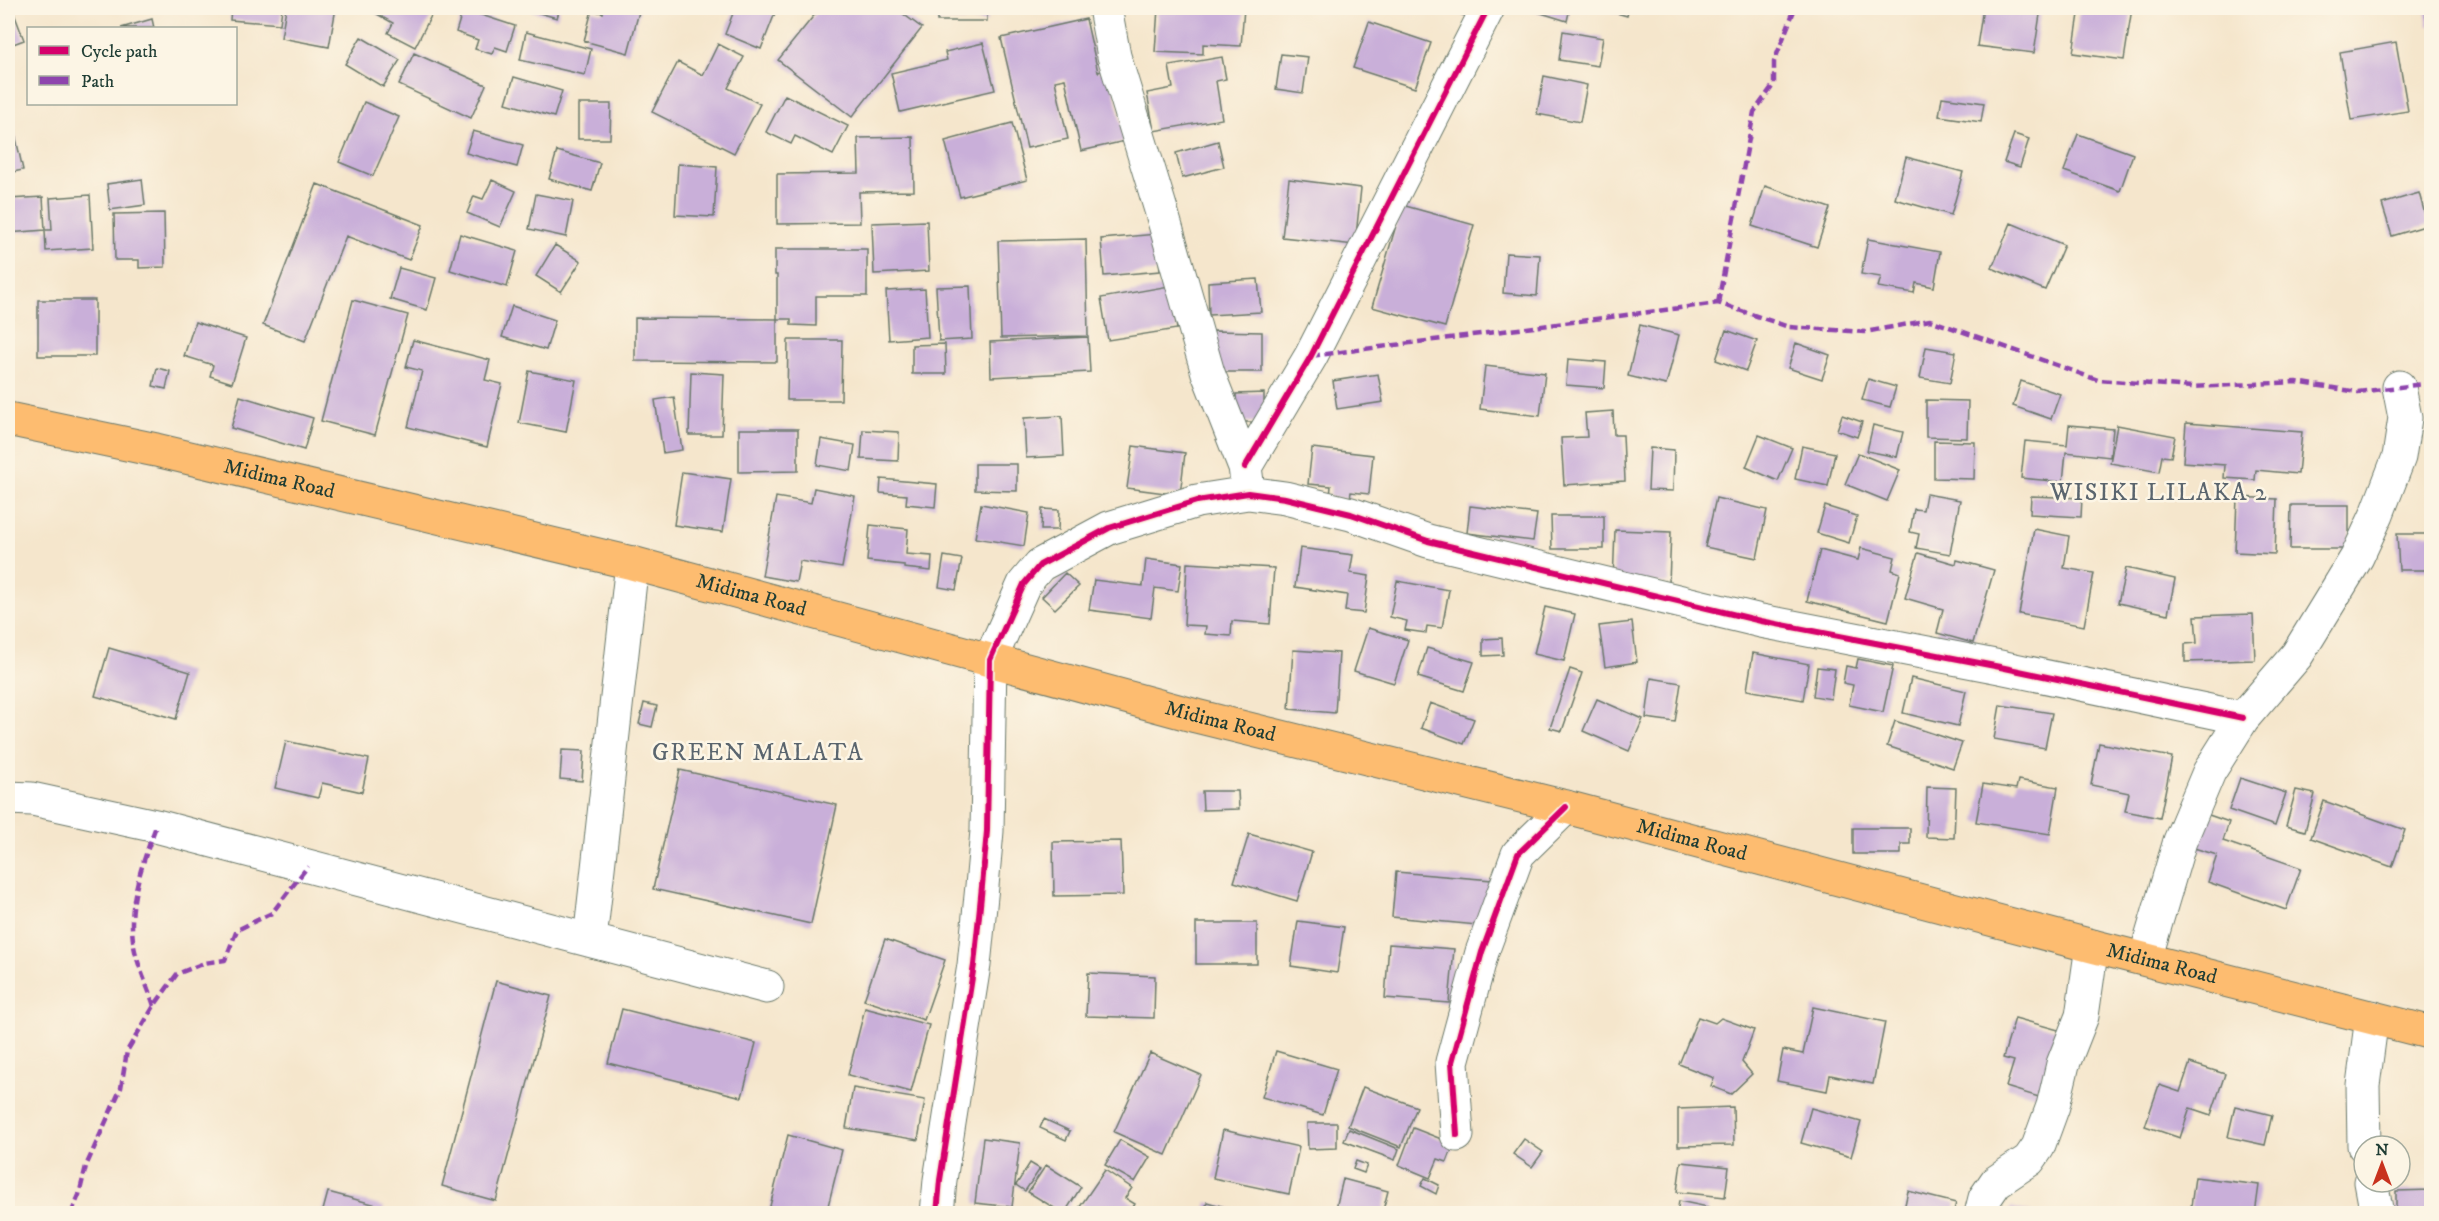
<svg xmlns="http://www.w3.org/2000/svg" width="2439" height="1221" font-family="'IM FELL DW Pica',serif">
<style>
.building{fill:#c9afd9}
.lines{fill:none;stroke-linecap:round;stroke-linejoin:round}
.minor-casing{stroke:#6a7869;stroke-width:35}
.major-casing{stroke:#6a7869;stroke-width:35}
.minor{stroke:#fff;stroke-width:33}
.major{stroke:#fdbc70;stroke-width:33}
.quiet{stroke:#8e44ad;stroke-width:4.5;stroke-dasharray:9 4.5;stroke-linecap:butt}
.cycleway-casing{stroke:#fcf5e5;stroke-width:10}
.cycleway{stroke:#d6006c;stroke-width:6}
.labels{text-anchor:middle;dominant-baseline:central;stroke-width:5;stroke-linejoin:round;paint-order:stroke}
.street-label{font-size:21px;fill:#1f3d34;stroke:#fcf5e5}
.quarter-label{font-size:24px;letter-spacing:1.5px;fill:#5a656e;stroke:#fcf5e5}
</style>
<rect width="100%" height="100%" fill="#fcf5e5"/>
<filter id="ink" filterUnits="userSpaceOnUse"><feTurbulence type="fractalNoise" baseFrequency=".0167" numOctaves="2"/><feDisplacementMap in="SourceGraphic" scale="12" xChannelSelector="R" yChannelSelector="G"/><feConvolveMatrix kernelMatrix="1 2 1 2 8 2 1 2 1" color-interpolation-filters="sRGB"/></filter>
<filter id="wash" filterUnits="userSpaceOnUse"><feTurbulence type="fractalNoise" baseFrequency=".008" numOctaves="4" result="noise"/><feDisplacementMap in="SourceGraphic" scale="24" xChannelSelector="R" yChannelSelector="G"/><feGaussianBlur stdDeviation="1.35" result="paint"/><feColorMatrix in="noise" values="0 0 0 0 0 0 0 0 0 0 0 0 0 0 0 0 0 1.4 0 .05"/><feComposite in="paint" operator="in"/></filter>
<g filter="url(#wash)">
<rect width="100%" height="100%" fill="#f5e6cc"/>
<g id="blocks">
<!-- building -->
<path class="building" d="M8 8H12L24 40 8 46Z
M231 8H282L280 24 230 20Z
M286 8H336L329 47 281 38Z
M378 8H435L415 47 388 33 393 23 375 13Z
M522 8H560L557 18Z
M604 8H640L628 53 584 41 592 10 603 13Z
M735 8H777L761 49 725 34Z
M820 8H895L922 28 852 117 778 60Z
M937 8H987V21H937Z
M1158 8H1244L1241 46 1203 44V54L1155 52Z
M1443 8H1475L1471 18Z
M1525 8H1570L1567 21Z
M1600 8H1629L1627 16Z
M1983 8H2041L2034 53 1977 46Z
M2080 8H2132L2124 60 2073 53Z
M2425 8H2432V25L2428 26Z
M463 9 515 26 507 51 495 47 492 54 475 49 478 40 456 32Z
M152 19 154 28H121Z
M1086 19 1098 72 1109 69 1125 141 1081 151 1065 79 1055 81 1068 139 1027 148 1001 38Z
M1369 22 1431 43 1415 88 1353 68Z
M1563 31 1603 38 1598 66 1559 60Z
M526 32 591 49 585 75 520 60Z
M361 37 400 60 383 87 345 64Z
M2396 42 2408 111 2351 120 2340 52Z
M983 43 995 90 900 112 891 73 947 60 945 52Z
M718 44 744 57 728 88 760 104 734 153 652 112 678 62 703 75Z
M414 53 486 85 471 118 399 85Z
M1281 54 1308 57 1303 93 1276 89Z
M1222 57 1226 79 1216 81 1222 119 1154 131 1147 93 1173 88 1169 66Z
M1544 76 1587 85 1580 122 1537 114Z
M514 77 562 91 554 117 506 103Z
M785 95 848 126 833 155 795 136 791 144 766 132Z
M1942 97 1984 103 1981 122 1939 116Z
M364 102 399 117 373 176 339 162Z
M8 103 23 170 8 173Z
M578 104H611L610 139H578Z
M1012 123 1027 180 960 197 945 141Z
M473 131 523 145 517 167 466 153Z
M2014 134 2029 139 2020 167 2004 162Z
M2078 134 2133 154 2120 191 2064 171Z
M913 137 914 191 859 192 860 223 777 224V174L859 173 858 138Z
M1218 141 1224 167 1182 178 1176 153Z
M557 151 600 163 592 191 549 179Z
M1906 157 1963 172 1951 215 1895 199Z
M678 164 717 167 714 217 675 215Z
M142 179 145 205 110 210 107 184Z
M1289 179 1361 188 1355 245 1282 237Z
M492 180 516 191 500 227 467 213 474 196 483 199Z
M317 184 423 225 409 260 346 236 305 341 263 325Z
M1765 186 1830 208 1817 247 1752 226Z
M2419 193 2428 225 2392 236 2382 204Z
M536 194 573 201 566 237 529 229Z
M90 195 93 248 46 251 45 230H52L50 198Z
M43 197 45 230 8 233V199Z
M1402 205 1474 225 1445 327 1372 307Z
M164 213 165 267 139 268V260H115L114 214Z
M927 221 929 271 874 274 872 223Z
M2011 223 2064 245 2045 290 1992 268Z
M460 234 517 251 507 287 450 270Z
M1157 234 1160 271 1104 276 1101 239Z
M1086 239 1088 336 1001 338 998 241Z
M1868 239 1940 252 1934 287 1916 283 1914 293 1878 287 1881 277 1861 274Z
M555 245 581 261 561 292 536 276Z
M775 249H867V296H816V326L791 325V319H777V275H775Z
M1506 253 1540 255 1537 296 1503 293Z
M399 268 436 278 427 310 390 299Z
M1258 279 1261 312 1209 315 1208 282Z
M970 286 972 339 939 341 936 287Z
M1169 286 1177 329 1108 340 1101 298Z
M925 289 928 337 889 340 886 291Z
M38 300H95V356H38Z
M353 300 408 315 375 435 321 421Z
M512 306 555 320 546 350 502 337Z
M635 318 777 319V362L635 361Z
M195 322 246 338 232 383 210 376 213 365 184 356Z
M1640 325 1679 335 1666 385 1628 376Z
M1726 330 1757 341 1746 371 1716 360Z
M1213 331 1262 332V372H1213Z
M1088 337 1090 372 991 377 990 342Z
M413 340 490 360 485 380 502 384 487 447 408 427 422 371 406 367Z
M788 340H842L841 400H787Z
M1796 343 1830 355 1822 379 1788 368Z
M945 344 946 374H912V345Z
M1926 347 1956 352 1950 383 1920 378Z
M1568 359 1606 362 1604 388 1566 385Z
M1485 366 1545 373 1540 416 1480 409Z
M157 368 170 371 166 389 153 386Z
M529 371 576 380 566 432 519 423Z
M691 372 724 374 722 435H689Z
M1378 374 1383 402 1337 409 1333 381Z
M1868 379 1896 387 1890 407 1862 400Z
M2021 381 2060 394 2051 419 2013 406Z
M1264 393V422H1237L1236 394Z
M240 396 313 418 304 450 231 428Z
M674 397 682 450 663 453 655 400Z
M1926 400 1968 401 1967 438 1926 437Z
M1613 411 1614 435H1623L1625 481 1564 485 1561 438 1587 437 1585 413Z
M1842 415 1862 422 1857 437 1837 430Z
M1062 416 1064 456 1026 458 1024 418Z
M2186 423 2302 432 2298 474 2256 470 2255 480 2224 478 2225 465 2183 462Z
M1873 425 1903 432 1897 457 1867 451Z
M2069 425 2113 429 2110 457 2066 452 2063 482 2021 478 2025 441 2067 445Z
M2117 425 2175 436 2171 457 2162 456 2159 472 2110 463Z
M739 429H798V471L739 472Z
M863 430 899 432 898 461 861 459Z
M1759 435 1792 448 1778 481 1746 467Z
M821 439 855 445 851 471 817 465Z
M1934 441 1975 442 1974 479 1934 478Z
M1133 446 1185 453 1180 495 1127 488Z
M1802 446 1835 453 1828 486 1795 479Z
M1312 448 1373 455 1369 494 1351 492 1350 499 1330 497 1331 486 1308 484Z
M1650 448 1674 450 1673 491 1648 490Z
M1858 453 1900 470 1887 501 1845 484Z
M975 464H1017V491L975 490Z
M682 472 731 479 723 532 674 525Z
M881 479 937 484 935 507 906 504 907 495 880 493Z
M814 488 855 496 842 568 800 561 796 582 762 576 776 497 811 503Z
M1926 494 1960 500 1950 554 1916 548 1919 534 1910 532 1914 509 1923 510Z
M2031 496 2082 498 2081 517 2030 514Z
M2237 497 2277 499 2275 554 2235 552Z
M1716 498 1767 510 1757 558 1705 547Z
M981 504 1029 513 1024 546 975 538Z
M2291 505H2349V549H2290Z
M1470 506 1537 514 1533 541 1467 533Z
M1825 506 1857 516 1849 543 1817 533Z
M1042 509 1059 510 1058 530H1041Z
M1551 516H1604V549H1552Z
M870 525 908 529 906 554 932 556 931 571 904 568V565L867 561Z
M2034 529 2069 536 2064 568 2094 573 2084 626 2019 614Z
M1615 530 1671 532 1669 583 1613 582Z
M2397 534H2432V570H2399Z
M1300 548 1353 555 1350 573 1369 576 1364 613 1345 611 1347 595 1295 587Z
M1861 548 1895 557 1892 570 1900 573 1888 621 1807 601 1820 550 1858 560Z
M1918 553 1956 564 1957 560 1994 570 1973 643 1937 633 1943 609 1905 598Z
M944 556 962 559 956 590 939 587Z
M1146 559 1182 564 1178 591 1155 588 1151 618 1089 610 1094 580 1143 586Z
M1187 563 1274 568 1270 624 1232 621 1231 636 1205 634 1206 626 1184 625Z
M2126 568 2175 579 2168 614 2118 603Z
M1065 573 1079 586 1055 609 1042 597Z
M1397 581 1449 590 1442 628 1427 626 1426 633 1405 630 1407 621 1390 617Z
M1545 607 1575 614 1564 661 1534 654Z
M2253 614 2255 660 2185 662V644L2197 643 2195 616Z
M1632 622 1637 662 1605 667 1599 626Z
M1368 628 1408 640 1394 683 1354 671Z
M1502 638 1503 655 1483 656V639Z
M109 648 190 672 176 719 95 696Z
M1427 648 1474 662 1464 691 1418 677Z
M1293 650 1339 653 1335 713 1289 709Z
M1753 653 1809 664 1803 700 1747 690Z
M1858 659 1893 666 1883 712 1849 705 1853 685 1843 683 1846 666 1856 668Z
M1817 667 1835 669 1831 699 1813 696Z
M1570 669 1582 673 1562 731 1550 728Z
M1651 678 1681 683 1675 722 1646 718Z
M1911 678 1966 691 1958 726 1903 713Z
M1597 699 1643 719 1629 751 1583 731Z
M644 703 657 706 652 727 639 724Z
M1430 703 1474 719 1464 744 1421 728Z
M2000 705 2052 713 2045 748 1994 739Z
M1895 721 1962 743 1953 768 1887 746Z
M286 741 369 759 362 792 322 783 318 798 275 788Z
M2099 743 2172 757 2160 818 2125 811 2129 793 2091 785Z
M562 750 584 751 582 781 560 779Z
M680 770 837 805 811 924 653 889Z
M2240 778 2286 793 2275 826 2229 810Z
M2018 780 2058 787 2050 834 1976 822 1983 784 2016 789Z
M1927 787 1956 788 1954 838 1926 837Z
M2296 790 2315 794 2305 831 2286 826Z
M1202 791H1238L1239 809 1203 810Z
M2324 801 2405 830 2392 867 2311 838Z
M2206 814 2229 822 2223 841 2301 868 2286 910 2208 882 2217 855 2194 848Z
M1853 828H1910V844H1901V854H1853Z
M1249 834 1312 852 1297 901 1234 882Z
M1121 841 1123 895 1054 896 1053 842Z
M1396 872 1492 880 1488 926 1392 917Z
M1298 921 1344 927 1337 973 1291 966Z
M1196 923H1257V964H1196Z
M885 939 945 960 924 1020 864 1000Z
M1389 944 1454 949 1449 1003 1385 998Z
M1088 973 1155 976 1154 1018 1086 1016Z
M496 981 551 996 496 1201 442 1186Z
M1813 1007 1885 1022 1873 1084 1830 1075 1827 1091 1777 1081 1783 1050 1803 1054Z
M865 1008 929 1025 911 1092 848 1075Z
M622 1009 756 1043 742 1097 608 1063Z
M1698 1017 1715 1023 1721 1018 1754 1030 1742 1062 1752 1074 1731 1094 1711 1086 1714 1078 1679 1064Z
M2015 1018 2062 1031 2042 1098 2006 1087 2014 1061 2003 1058Z
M1276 1051 1337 1069 1323 1115 1262 1097Z
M1150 1053 1201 1075 1166 1155 1114 1132Z
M2190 1063 2225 1074 2211 1115 2190 1108 2180 1138 2145 1126 2159 1085 2180 1092Z
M1363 1087 1417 1107 1401 1147 1348 1126Z
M853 1088 925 1100 918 1140 846 1128Z
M2235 1106 2272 1115 2265 1145 2228 1137Z
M1733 1107 1734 1145 1678 1146V1109Z
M1811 1108 1861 1122 1851 1157 1801 1143Z
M1044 1119 1070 1131 1066 1140 1040 1128Z
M1307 1123H1337V1148L1308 1149Z
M1413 1128 1454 1144 1447 1162 1438 1159 1430 1178 1399 1165Z
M1349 1129 1399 1149 1395 1160 1344 1141Z
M1223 1130 1299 1147 1289 1194 1213 1178Z
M788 1135 842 1150 826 1214H768Z
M983 1138 1020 1143 1012 1207 975 1203Z
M1524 1139 1543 1152 1532 1167 1513 1154Z
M1120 1140 1150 1157 1135 1182 1105 1165Z
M1356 1161 1367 1165 1364 1173 1353 1169Z
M1681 1162 1729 1167 1725 1197 1677 1192Z
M1030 1163 1040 1169 1025 1191 1016 1185Z
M1046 1165 1081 1187 1064 1214 1028 1192Z
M1105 1170 1132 1188 1125 1198 1135 1204 1129 1214 1118 1208 1115 1214H1075Z
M2195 1177 2259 1185 2255 1214H2190Z
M1425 1178 1439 1185 1436 1194 1421 1186Z
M1343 1179 1388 1191 1382 1214H1354L1336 1208Z
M2432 1190V1214H2396V1191Z
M1908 1191 1956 1203 1953 1214H1903Z
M328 1192 384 1207 382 1214H322Z
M1679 1201 1708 1207 1707 1214H1677Z
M1207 1202 1246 1213V1214H1204Z
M2011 1207 2032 1213V1214H2009Z"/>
</g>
</g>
<g filter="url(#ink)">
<use href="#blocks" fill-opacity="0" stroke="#6a7869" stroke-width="1.5"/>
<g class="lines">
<!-- minor casing -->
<g class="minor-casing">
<path id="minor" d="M1105 8 1114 56 1161 210 1208 373 1245 467 1247 482
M1245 467 1311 356 1488 8
M8 798 32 799 156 826 767 987
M590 940 632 563
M2145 959 2180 841 2209 772 2243 718 2297 655 2357 557 2377 514 2399 457 2405 418 2399 387
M1457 1135 1452 1062 1482 952 1518 854 1566 807
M2364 1146 2363 1085 2372 1017
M2371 1182 2377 1214
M937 1214 940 1180 974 965 982 886 987 831 990 660 1024 584 1040 565 1109 528 1197 501 1248 493 1285 498 1351 514 1428 541 1761 621 2000 667 2243 718
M1981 1214 1985 1198 1996 1182 2029 1160 2038 1147 2053 1106 2063 1064 2082 1016 2092 946"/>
</g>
<!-- major casing -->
<g class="major-casing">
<g id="major">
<path id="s1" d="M8 419 156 450 632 563 1196 716 1566 807 2092 946 2432 1033"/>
</g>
</g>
<!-- minor -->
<use href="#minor" class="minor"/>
<!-- major -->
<use href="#major" class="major"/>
<!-- quiet -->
<path class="quiet" d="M1718 303 1754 112 1774 84V62L1795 8
M1311 356 1718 303 1789 327 1865 332 1930 320 2098 380 2192 387 2296 382 2358 392 2432 383
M154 1006C147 984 136 963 133 940 128 901 143 862 156 826
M71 1214 79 1195 86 1166 121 1088 127 1051 154 1006 177 974 204 963 225 960 237 930 272 913 308 866"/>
<!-- cycleway casing -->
<g class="cycleway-casing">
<path id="cycleway" d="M1245 467 1311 356 1488 8
M1457 1135 1452 1062 1482 952 1518 854 1566 807
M937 1214 940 1180 974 965 982 886 987 831 990 660 1024 584 1040 565 1109 528 1197 501 1248 493 1285 498 1351 514 1428 541 1761 621 2000 667 2243 718"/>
</g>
<!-- cycleway -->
<use href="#cycleway" class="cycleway"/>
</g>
</g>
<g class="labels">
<!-- street labels -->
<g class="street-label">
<text stroke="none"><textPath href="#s1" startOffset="278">Midima Road</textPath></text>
<text stroke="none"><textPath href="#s1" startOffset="764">Midima Road</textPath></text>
<text stroke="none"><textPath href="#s1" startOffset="1250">Midima Road</textPath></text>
<text stroke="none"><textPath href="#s1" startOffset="1736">Midima Road</textPath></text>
<text stroke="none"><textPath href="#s1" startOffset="2222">Midima Road</textPath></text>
</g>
<!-- quarter labels -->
<g class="quarter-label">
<text x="2159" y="493">WISIKI LILAKA 2</text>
<text x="758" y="753">GREEN MALATA</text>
</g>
</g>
<!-- margin -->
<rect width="2439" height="1221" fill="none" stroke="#fcf5e5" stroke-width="30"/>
<!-- legend -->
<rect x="27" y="27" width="210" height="78" fill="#fcf5e5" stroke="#a4ab9e" stroke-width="1.5"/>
<rect x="39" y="46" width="30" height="9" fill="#d6006c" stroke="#a4ab9e" stroke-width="1.5"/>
<text x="81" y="57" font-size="18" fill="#1f3d34">Cycle path</text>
<rect x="39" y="76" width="30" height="9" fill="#8e44ad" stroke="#a4ab9e" stroke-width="1.5"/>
<text x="81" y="87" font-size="18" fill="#1f3d34">Path</text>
<!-- north arrow -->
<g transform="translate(2382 1164)"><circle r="28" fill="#fcf5e5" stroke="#a4ab9e" stroke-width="1.5"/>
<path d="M0-4.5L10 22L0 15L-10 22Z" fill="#c8321e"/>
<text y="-9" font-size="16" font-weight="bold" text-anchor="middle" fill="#1f3d34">N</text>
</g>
</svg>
